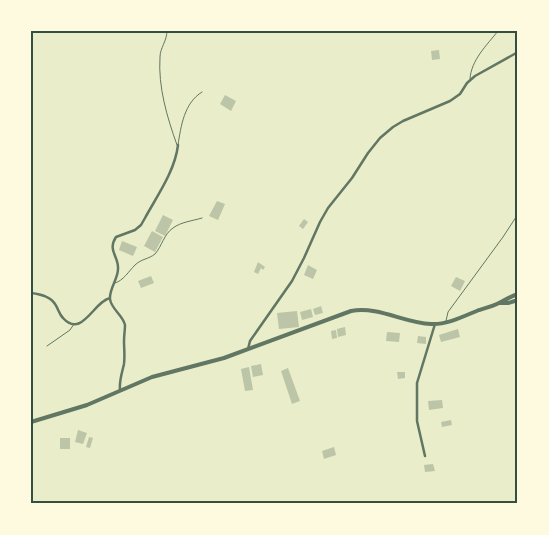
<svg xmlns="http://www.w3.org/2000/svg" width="549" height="535" font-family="'Fira Sans Condensed',sans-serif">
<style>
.building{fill:#bcc5a7}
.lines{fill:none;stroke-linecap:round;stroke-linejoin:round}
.service{stroke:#617663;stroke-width:1}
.minor{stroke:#617663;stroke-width:2.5}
.tertiary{stroke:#617663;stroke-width:4}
.neatline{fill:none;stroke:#344e41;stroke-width:2}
</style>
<rect width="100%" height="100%" fill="#e9edc9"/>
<!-- building -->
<path class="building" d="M439 50 440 59 432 60 431 51Z
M225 95 236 101 231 111 220 104Z
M217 201 225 204 218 220 209 216Z
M163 215 173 220 165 236 155 231Z
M304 219 308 222 303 229 299 226Z
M152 231 163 237 155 252 144 246Z
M122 241 137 247 133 256 119 250Z
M258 262 265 267 263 270 261 268 258 274 254 272Z
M308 265 317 270 313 279 304 275Z
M151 276 154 283 141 288 138 281Z
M456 277 465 281 460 291 451 286Z
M321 306 323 313 315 315 313 309Z
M311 309 313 317 302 320 300 312Z
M297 311 299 327 279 329 277 313Z
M345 327 346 335 338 337 337 329Z
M458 329 460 337 441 342 439 335Z
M336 330 337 338 332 339 331 331Z
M387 332 400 333 399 342 386 341Z
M418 336 426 337V344L417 343Z
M261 364 263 375 253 377 251 366Z
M249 367 253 390 245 391 241 369Z
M288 368 300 401 292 404 281 371Z
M397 372H405V378L398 379Z
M442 400 443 408 429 410 428 401Z
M451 420 452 425 442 427 441 422Z
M78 430 87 433 83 444 75 442Z
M89 437 93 438 90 448 86 447Z
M60 438H70V449H60Z
M334 447 336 455 324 459 322 451Z
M433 464 435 471 425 472 424 465Z"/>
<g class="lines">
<!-- service -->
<path class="service" d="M167 31C167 41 160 48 160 57 158 87 167 117 177 145
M470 79C471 60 487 45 498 31
M178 145C181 126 184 103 202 92
M115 283C123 281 129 271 135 265 141 259 149 259 155 254 162 246 164 234 173 228 181 222 192 221 202 218
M446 321 448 312 503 237 518 214
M47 346 70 330 74 324"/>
<!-- minor -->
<path class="minor" d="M31 293C40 294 50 296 55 304 58 308 59 314 63 318 82 339 94 301 110 298
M248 349 250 341 292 281 304 258 320 222 328 208 352 178 368 153 380 138 393 127 403 121 450 101 460 94 467 83 475 76 518 52
M120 390C119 381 122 373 124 364 125 356 124 348 124 341 124 335 125 330 125 325 123 315 111 309 110 299 109 289 118 279 118 269 119 256 107 251 116 237L135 230 141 225 145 218C157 196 175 171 178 145
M425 456 417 421V383L435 324"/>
<!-- tertiary -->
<path class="tertiary" d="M500 303H508L518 300
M31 422 87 405 152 377 224 358 351 311C379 306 404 323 431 324 447 325 464 316 479 310 486 308 494 306 501 302 506 299 512 296 518 294"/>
</g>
<!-- border -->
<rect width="549" height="535" fill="none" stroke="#fefae0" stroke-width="65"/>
<rect x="32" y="32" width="484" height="470" class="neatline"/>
</svg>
